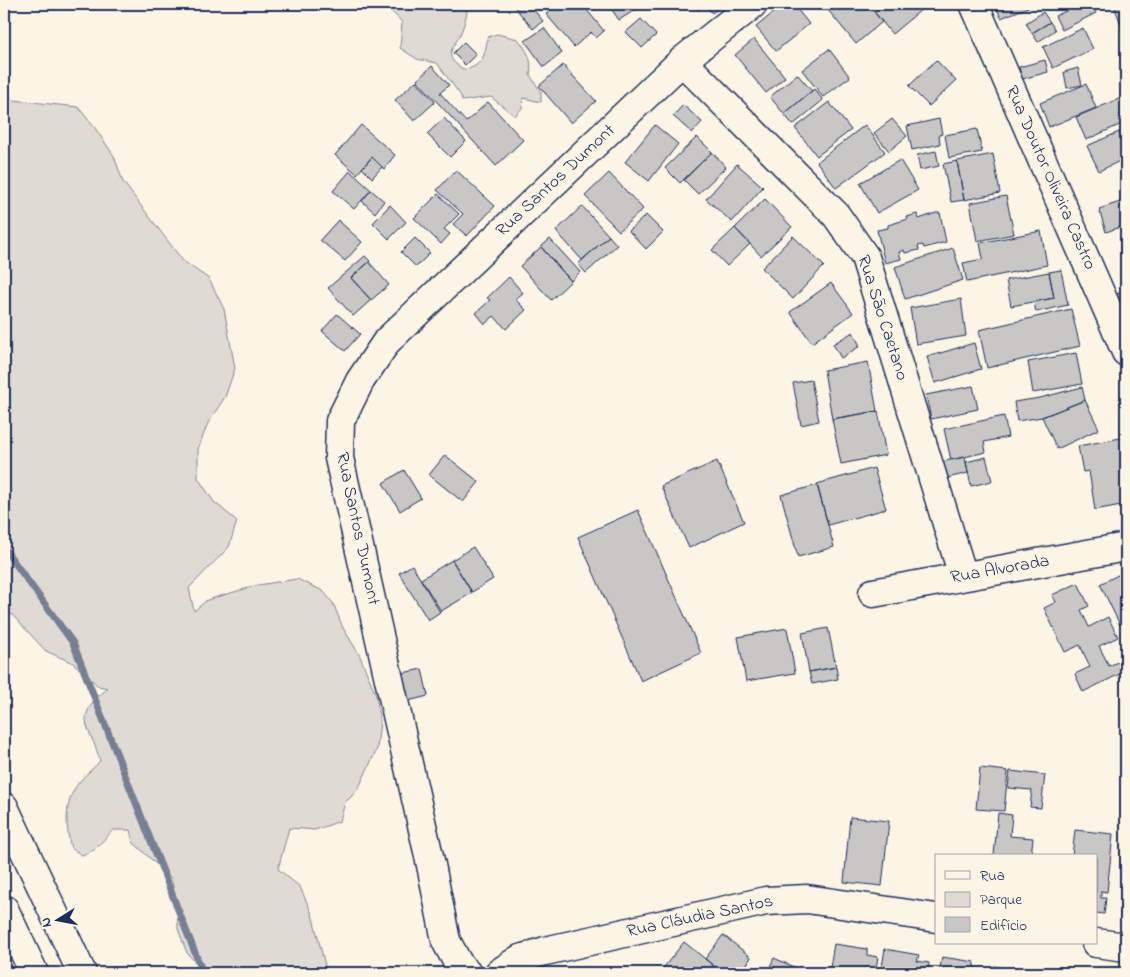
<svg xmlns="http://www.w3.org/2000/svg" width="1130" height="977" font-family="'Indie Flower',sans-serif">
<style>
.green{fill:#dfdbd4;stroke:#7d8599}
.lines{fill:none;stroke-linecap:round;stroke-linejoin:round}
.stream{stroke:#767f94;stroke-width:7}
.building{fill:#c8c7c6;stroke:#1b2f5e}
.minor-casing{stroke:#1b2f5e;stroke-width:31}
.tertiary-casing{stroke:#1b2f5e;stroke-width:31}
.minor{stroke:#fcf5e5;stroke-width:28}
.tertiary{stroke:#fcf5e5;stroke-width:28}
.labels{text-anchor:middle;dominant-baseline:central;stroke-width:4;stroke-linejoin:round;paint-order:stroke}
.street-label{font-size:18px;fill:#1b2f5e;stroke:#fcf5e5}
</style>
<rect width="100%" height="100%" fill="#fcf5e5"/>
<filter id="ink" filterUnits="userSpaceOnUse"><feTurbulence type="fractalNoise" baseFrequency=".02" numOctaves="2"/><feDisplacementMap in="SourceGraphic" scale="10" xChannelSelector="R" yChannelSelector="G"/><feConvolveMatrix kernelMatrix="1 2 1 2 8 2 1 2 1" color-interpolation-filters="sRGB"/></filter>
<g filter="url(#ink)">
<!-- green -->
<path class="green" d="M384 4H471L468 7C466 15 465 23 462 30 455 48 439 56 465 70 485 64 484 55 488 37L497 34 518 39C527 51 533 59 530 75L541 92V102L523 98 522 108 515 116 491 97 462 101 461 96 437 63 417 59 400 48 402 22Z
M4 99 78 107 95 128 114 156 123 182 183 261 209 279 224 309 235 368 225 397 208 423 198 449V478L214 502 237 521 229 547 189 588 194 611 207 600 258 585 297 579 323 591 333 603 343 628 359 654 376 695 380 721 377 749 359 787 351 797 345 802 340 821 315 830 289 828 278 869 300 887 312 914 327 973H205L187 953 178 929 177 903 171 878 133 842 130 830H113L94 850 82 855 71 848C65 825 64 799 81 780 87 773 94 768 100 761 91 725 70 720 108 688L98 686 73 663 46 651 4 606Z"/>
<g class="lines">
<!-- stream -->
<path class="stream" d="M4 548 73 643 203 973"/>
</g>
<!-- building -->
<path class="building" d="M512 4H529L543 21 533 29Z
M558 4H582L604 31 596 38 591 32 574 47 546 14Z
M608 4H638L640 7 619 20Z
M694 4H724L712 13 705 5 698 10Z
M784 4H793L809 24 776 51 756 27Z
M823 4H868L882 22 856 44Z
M868 4H928L892 34Z
M995 4H1036L1001 18Z
M1082 4H1091L1096 13 1062 30 1055 16Z
M1120 4H1126V37L1114 6Z
M1043 12 1050 22 1032 33 1026 23Z
M641 19 656 35 642 48 626 32Z
M1050 22 1055 30 1038 42 1032 33Z
M544 28 562 53 544 67 525 41Z
M1083 28 1093 49 1053 68 1043 47Z
M754 39 785 77 766 93 735 55Z
M464 42 476 54 465 65 453 53Z
M829 49 850 77 823 97 802 70Z
M936 60 956 81 929 106 909 86Z
M1045 60 1048 72 1022 79 1019 67Z
M563 65 596 101 571 123 539 86Z
M432 66 449 85 440 93 466 122 488 102 523 140 496 166 417 80Z
M1078 68 1082 85 1067 88 1064 72Z
M797 74 812 91 784 114 770 97Z
M416 81 435 102 414 121 395 100Z
M1086 84 1096 108 1049 127 1040 103Z
M814 89 823 100 793 125 784 114Z
M1126 96V122L1086 140 1076 117Z
M829 102 851 130 817 156 795 128Z
M683 105 702 122 692 133 673 116Z
M444 118 466 141 450 157 427 134Z
M892 119 907 136 889 151 874 133Z
M939 119 942 134 939 135 940 144 912 150 907 126Z
M361 125 395 155 384 169 372 157 357 174 335 155Z
M655 125 678 144 649 181 625 162Z
M865 125 885 152 836 188 817 162Z
M1126 128V147L1119 132Z
M977 129 982 152 949 158 945 135Z
M1119 132 1126 147V158L1099 171 1087 146Z
M697 137 712 152 680 183 665 168Z
M936 151 939 166 920 170 917 155Z
M712 152 726 167 698 194 684 180Z
M993 154 1000 193 964 200 957 161Z
M372 157 382 167 372 178 362 168Z
M900 160 918 190 877 213 860 183Z
M957 161 964 200 951 202 943 164Z
M737 164 763 187 732 222 706 199Z
M456 170 495 206 467 236 453 224 463 214 437 190Z
M350 171 371 190 354 209 333 191Z
M609 173 643 209 619 231 585 196Z
M371 190 384 201 375 213 362 201Z
M438 194 459 214 444 229 450 234 441 244 414 218Z
M1006 196 1014 234 977 241 970 203Z
M765 199 792 227 761 256 735 228Z
M1126 200V225L1106 232 1099 209Z
M390 205 406 222 389 239 373 223Z
M582 206 609 236 582 260 556 231Z
M936 213H940L946 242 924 248 923 245 918 246 919 250 905 253 904 250 899 252 901 259 885 263 877 230 888 228V225L908 219 907 217 917 214 919 219Z
M646 215 663 232 646 249 629 231Z
M338 220 362 242 345 261 320 240Z
M1126 226V250L1120 228Z
M735 228 750 244 727 266 712 250Z
M1041 231 1047 265 967 282 963 263 983 259 980 243Z
M609 236 617 245 586 273 578 264Z
M793 236 824 266 793 299 762 268Z
M415 238 430 253 416 267 401 252Z
M550 239 580 272 571 281 541 247Z
M541 247 571 281 551 300 520 266Z
M953 248 963 280 905 299 895 267Z
M365 256 370 261 351 278 371 300 353 316 328 288Z
M369 262 389 285 371 300 351 278Z
M1061 270 1068 305 1036 312 1034 302 1054 298 1049 272Z
M1049 272 1054 298 1011 306 1006 280Z
M509 277 523 293 515 299 526 310 506 329 494 316 485 324 476 313 490 300 487 298Z
M831 283 853 313 812 343 790 312Z
M1126 290V316L1117 294Z
M961 299 966 336 916 344 910 308Z
M1071 309 1080 346 987 368 979 330Z
M337 314 360 334 345 351 322 331Z
M853 332 860 346 841 358 833 344Z
M974 343 981 369 935 383 927 357Z
M1076 353 1082 384 1033 393 1028 362Z
M868 362 877 411 832 419 824 370Z
M811 380 819 421 801 425 793 383Z
M973 386 978 409 931 419 926 395Z
M1082 387 1085 400 1042 417 1017 421 1014 402 1040 398Z
M1085 400 1099 429 1057 449 1042 417Z
M878 411 886 455 841 464 832 419Z
M1004 416 1008 437 984 442 986 452 951 460 944 429Z
M1126 437V504L1095 510 1089 471 1083 472 1078 446Z
M445 455 479 482 463 502 429 475Z
M965 457 968 473 943 479 940 462Z
M986 457 992 481 971 486 966 462Z
M717 461 744 522 689 548 661 486Z
M874 468 886 509 828 525 817 484Z
M404 470 421 498 400 511 383 483Z
M817 485 834 547 798 557 781 495Z
M638 510 701 653 641 681 578 537Z
M473 547 493 579 472 592 452 560Z
M452 560 472 593 441 611 421 579Z
M412 565 440 612 428 620 399 573Z
M1126 571V622L1120 625 1100 584Z
M1078 583 1089 606 1081 610 1089 627 1108 617 1118 637 1099 646 1109 666 1126 658V671L1083 692 1075 674 1090 667 1080 645 1065 652 1044 608 1056 602 1052 595Z
M787 628 795 673 746 681 738 637Z
M828 628 836 667 809 672 802 633Z
M836 667 838 679 812 684 809 672Z
M422 669 428 696 400 703 393 675Z
M980 768 1008 771 1004 811 976 809Z
M1010 771 1045 775 1041 808 1030 807 1032 790 1008 788Z
M998 813 1012 815 1010 836 1033 838 1031 856H994Z
M850 817 889 821 882 886 844 882Z
M1075 830 1113 834 1107 892 1101 891V898H1106L1104 914 1096 913V856H1072Z
M723 935 751 957 742 973H723L705 959Z
M684 942 714 966 708 973 660 972Z
M834 944 867 949V955L878 957 875 973H829Z
M885 949 919 955 917 961 929 963 928 973H881Z
M942 957 975 962 974 968 986 971 985 973H939Z
M774 958 807 973H767Z
M994 966 1027 972V973H993Z"/>
<g class="lines">
<!-- minor casing -->
<g class="minor-casing">
<path id="minor" d="M974 4 1126 352
M682 61 836 215 865 257 963 576
M873 593 1126 547
M1096 943 1126 947
M467 973 458 963 446 941 431 865 339 458 340 421 360 381 387 341 682 61 753 4
M499 973 520 959 545 951 766 901 807 899 936 918"/>
</g>
<!-- tertiary casing -->
<g class="tertiary-casing">
<path id="tertiary" d="M4 807 82 973
M4 909 34 973"/>
</g>
<!-- minor -->
<use href="#minor" class="minor"/>
<!-- tertiary -->
<use href="#tertiary" class="tertiary"/>
</g>
</g>
<g class="labels">
<!-- street labels -->
<g class="street-label">
<text transform="translate(1050 178) rotate(66)">Rua Doutor Oliveira Castro</text>
<text transform="translate(556 181) rotate(-43)">Rua Santos Dumont</text>
<text transform="translate(882 318) rotate(72)">Rua São Caetano</text>
<text transform="translate(357 529) rotate(78)">Rua Santos Dumont</text>
<text transform="translate(1000 570) rotate(-10)">Rua Alvorada</text>
<text transform="translate(700 917) rotate(-12)">Rua Cláudia Santos</text>
</g>
</g>
<!-- margin -->
<rect width="1130" height="977" fill="none" stroke="#fcf5e5" stroke-width="20"/>
<rect x="10" y="10" width="1110" height="957" fill="none" stroke="#1b2f5e" stroke-width="2" filter="url(#ink)"/>
<!-- legend -->
<rect x="935" y="854" width="162" height="90" fill="#fcf5e5" stroke="#a2a6af"/>
<rect x="945" y="871" width="25" height="8" fill="#fcf5e5" stroke="#a2a6af"/>
<text x="980" y="880" font-size="15" fill="#1b2f5e">Rua</text>
<rect x="945" y="892" width="25" height="15" fill="#dfdbd4" stroke="#a2a6af"/>
<text x="980" y="904" font-size="15" fill="#1b2f5e">Parque</text>
<rect x="945" y="917" width="25" height="15" fill="#c8c7c6" stroke="#a2a6af"/>
<text x="980" y="930" font-size="15" fill="#1b2f5e">Edifício</text>
<!-- north arrow -->
<g transform="translate(58 920) rotate(259)" stroke="#fcf5e5" stroke-width="4" paint-order="stroke">
<path d="M0-4L9 19L0 12L-9 19Z" fill="#1b2f5e"/>
<text y="-8" font-size="14" font-weight="bold" text-anchor="middle" fill="#1b2f5e">N</text>
</g>
</svg>
